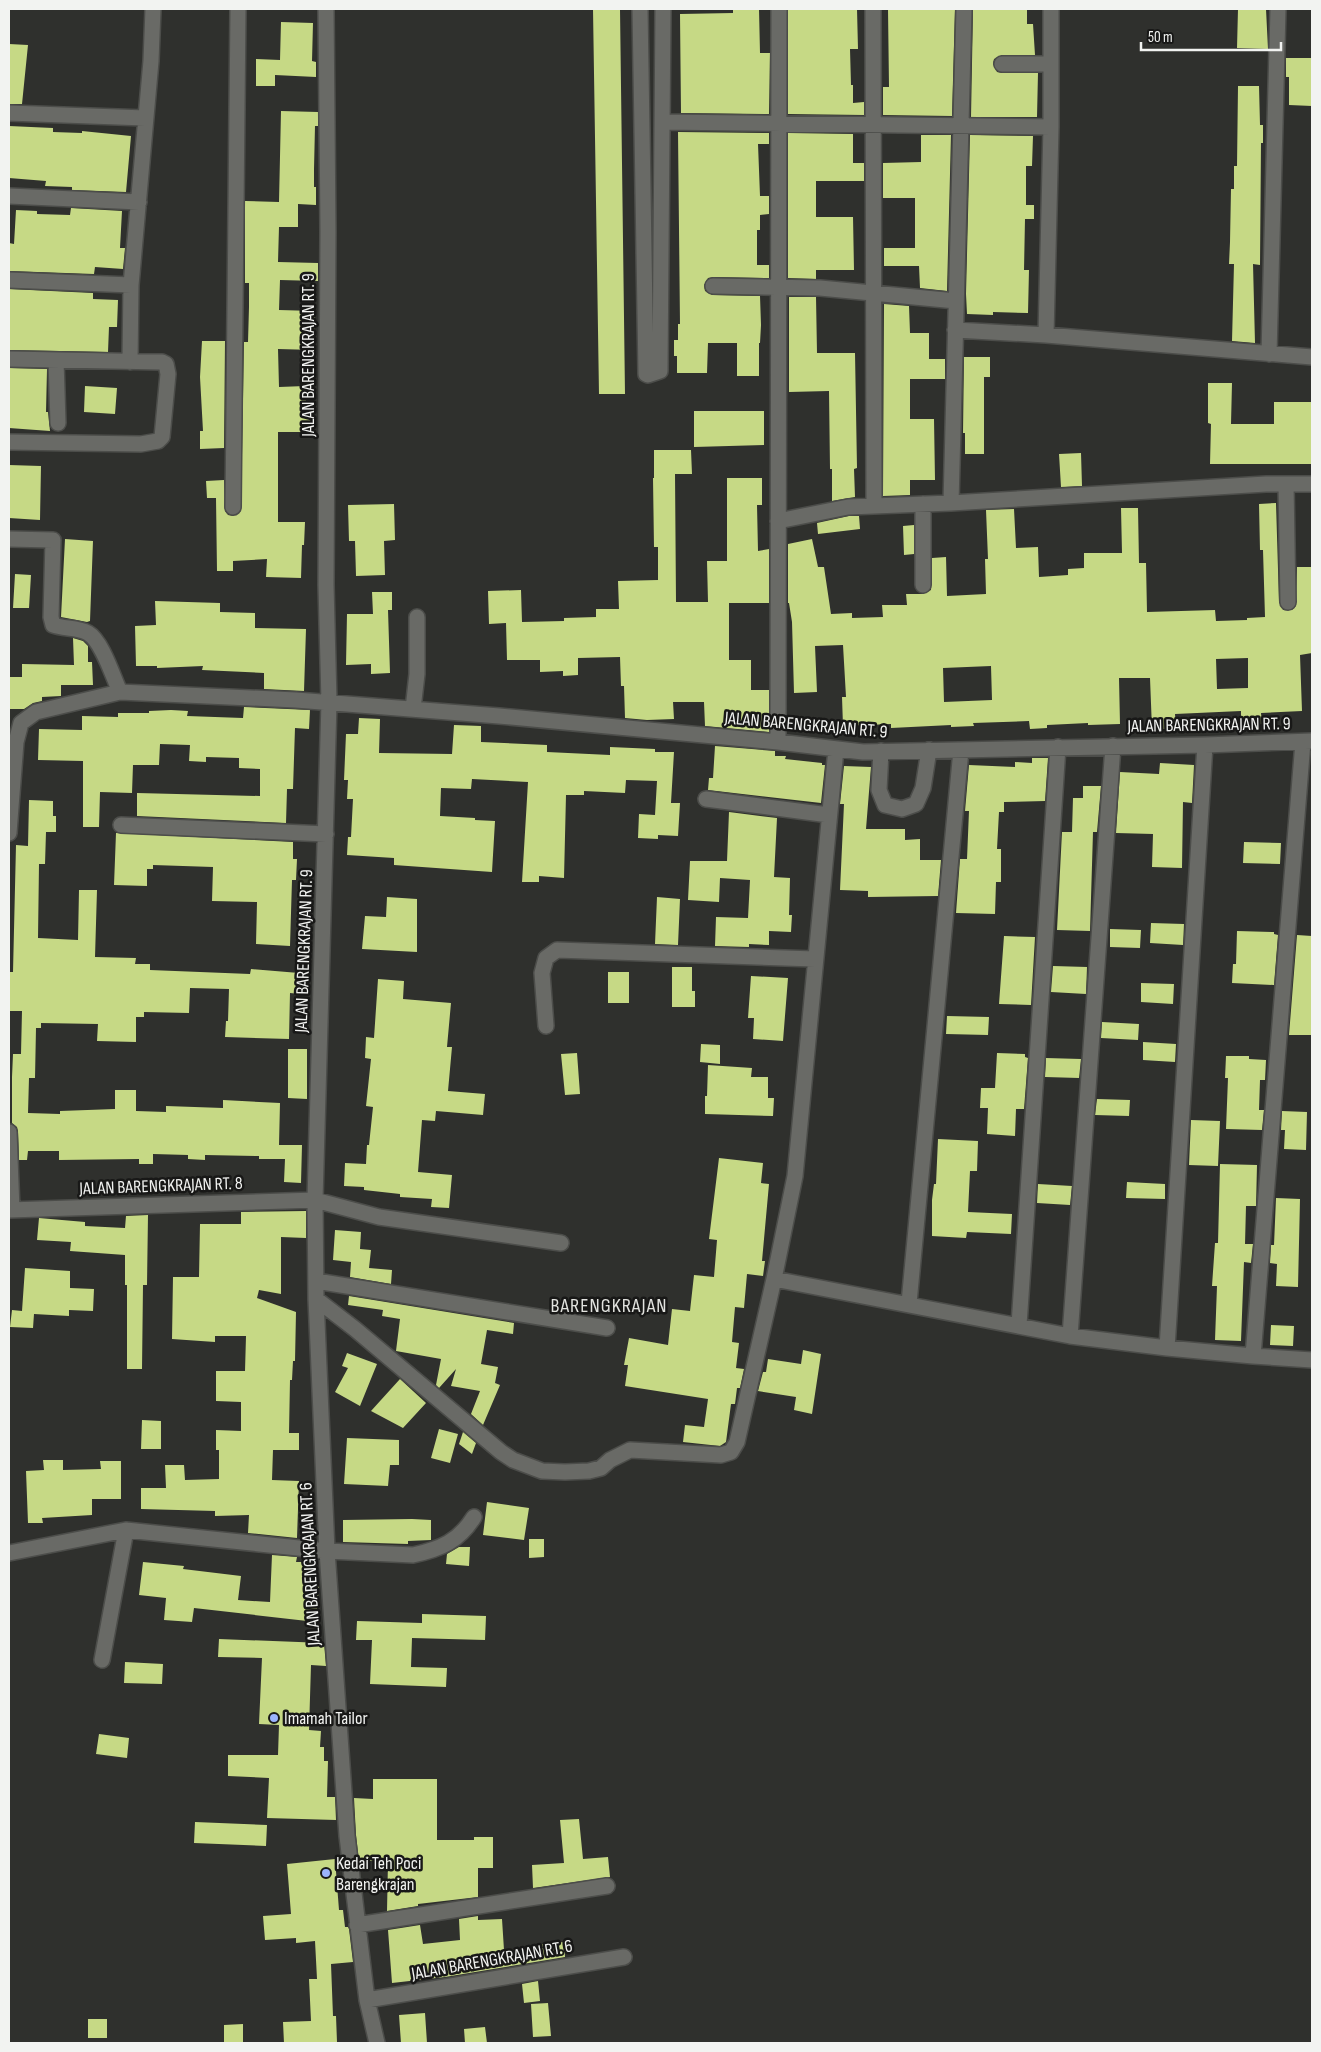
<svg xmlns="http://www.w3.org/2000/svg" width="1321" height="2052" font-family="'Sofia Sans Condensed',sans-serif">
<style>
.building{fill:#c6d985;fill-rule:evenodd}
.lines{fill:none;stroke-linecap:round;stroke-linejoin:round}
.minor-casing{stroke:#4c4d4a;stroke-width:18}
.minor{stroke:#696a66;stroke-width:15}
.poi-dot{fill:#9bb4fd;stroke:#181817;stroke-width:2}
.labels{text-anchor:middle;dominant-baseline:central;stroke-width:5;stroke-linejoin:round;paint-order:stroke}
.street-label{font-size:18px;fill:#f2f3f1;stroke:#181817}
.poi-label{font-size:18px;fill:#f2f3f1;stroke:#181817;text-anchor:start}
.quarter-label{font-size:20px;letter-spacing:1px;fill:#e2e3df;stroke:#181817}
</style>
<rect width="100%" height="100%" fill="#2f302d"/>
<!-- building -->
<path class="building" d="M593 9H620L625 394H599Z
M733 9H759L760 53H770L769 114 681 113 680 14 733 13Z
M788 9H857L858 49H850L851 85H853V103L864 102V115L788 114Z
M888 9H955L952 116 883 115V87H889Z
M973 9H1027V24H1033L1035 55H1002L994 59 993 64 997 72 1002 73H1038L1037 117H971Z
M1238 9H1266L1268 49 1237 48Z
M281 22 313 23 312 61 316 62V77L275 75V86H256V59L280 60Z
M9 44 28 45 22 104H9Z
M1286 58H1312V106L1289 105V77H1286Z
M1238 86H1259L1260 125H1263V143H1261L1260 265 1253 264 1255 343 1232 341 1234 264H1229L1230 242 1231 189H1234V166H1237Z
M281 111 318 112V126H315L314 169V187H316V205L298 204V227H279L278 262 318 263V281L280 280 279 310 315 311 314 350 278 349 279 387 305 386 306 403H311V432H278V522H305L304 545H302L301 578 266 577 267 559 233 561V571H217L216 498H207L206 481 224 480 225 511 228 515 233 516 241 511 244 342H248L249 307V283H245V201L279 202Z
M9 126 53 128V132L82 133V131L131 136 126 192 72 190V187L45 186 46 181 9 178Z
M678 132 769 133V144H758L760 196H769V214L760 215V230H757V265H769V278L713 277 708 278 704 285 705 291 712 295 760 296 761 325 760 343H759V376H737V343H708L707 373H677V356H674V340H678V324H680Z
M788 133 853 134V163H864V181H816V217H853L854 270H816V279L788 278Z
M921 135H951L947 291 920 288 919 266H884V248H915V198H883V163L921 162Z
M970 135 1033 136 1032 166H1026V205H1034V219H1025L1024 270H1029L1028 313 993 312V315L967 314 966 294Z
M71 208 122 211 120 248H125L123 269 95 267 94 274 9 271V243L14 244 16 210 37 211V214L70 215Z
M9 289 93 293V299L118 300 117 327H109L108 352 9 350Z
M789 297H816L817 353H855L857 468 854 469 855 497 832 501V469H830L829 391 789 392Z
M884 304 909 306 910 333H929V359H945V379H910V419H934L935 480H910V495L883 496Z
M202 341H225L224 448 200 449V431H203L200 377Z
M964 357H990V377H984V454H965V433H963Z
M9 368 47 369 46 412H48L50 431 9 428Z
M1208 383H1232L1231 424H1274V402H1312V464H1210L1211 424 1208 423Z
M85 386 117 388 115 414 84 412Z
M694 411H764V445L694 447Z
M654 450H691L692 474H675L676 602H708L707 561H727V478H762V505H757L758 551 769 549V603H729V660H751V690H769V732L705 726 704 702H673L674 719 647 720 625 718 624 686H621L620 657 578 658V675L563 676V671L540 672V660H507L506 623 489 624 488 591 521 590 522 622 564 621V618L596 617V609H619L618 581 658 580V547H654L653 478H654Z
M1081 453 1082 486 1061 487 1059 454Z
M9 465 41 466 40 520 9 518Z
M1276 503 1279 602 1283 610H1292L1296 606 1297 567H1312V653L1300 655 1302 711 1261 713 1262 724 1241 725V711L1175 714 1176 729H1152L1150 678H1119L1120 724 1088 725V723L1047 725V728L1030 729 1029 721 973 723 974 726 951 727V725L891 728V724L843 726 842 697H846L843 645 815 646 817 692 794 693 792 622 789 603H788V544L812 539 818 567H824L831 614 852 613V618L883 617 882 605H907L906 594H923L931 590 932 558 946 557 947 596 986 594 985 559H988L986 510 1014 509 1016 548 1038 547 1039 577 1068 575V569L1084 568V553H1122L1121 508H1138L1139 563H1146L1147 612 1215 610 1216 621 1247 620V618L1265 617 1263 550H1260L1259 504ZM1248 658V688L1217 689 1216 659ZM991 666 992 700 944 702 943 668Z
M394 504 395 540 384 541 385 575 356 576 355 541H349L348 505Z
M849 516H859L860 529 818 534 817 523Z
M914 525V554L904 555 903 526Z
M65 539 93 541 90 621 87 622 61 617Z
M15 574 31 575 29 608H13Z
M372 592H392V610H388L390 673 371 674V664L346 665 347 614H373Z
M155 601 220 603V612L255 613V628L306 629 304 691 264 689V673L202 670 203 666 157 668V666H136L135 626 156 625Z
M73 638 83 641 88 646V662H92L93 685H61V696L42 697V701L33 703 24 709H9V677H22V664L74 665Z
M244 707 310 710 309 729 295 728 293 789H287L286 823 137 816V793L260 796V769L239 768V758L206 757V762L189 761 190 745 160 744 159 765H133L132 793 100 792 99 827H83V761L38 760 39 729 82 730V716L118 717V713H149V711L171 710 188 711 187 716 243 718Z
M359 718 380 719 379 753 452 754 454 725 481 726V742L547 745V752L610 755V747L655 749V752H674L671 803H680L678 836 658 835V839L638 838 639 814 655 815 657 781 626 780 625 793 584 791V795H566L564 878 539 876V882H522L528 782 472 779 471 789 441 788 440 816 475 818V820L495 821 492 872 394 865V858L347 855 348 837H351L353 799H347L348 780H344L346 734H358Z
M715 746 775 751V756H786L785 759 822 763V765H825L821 803 708 790 709 778H713Z
M1032 758H1048L1045 801 1004 802V812H999L997 849H1001V882H996L995 914 956 913 960 859H967L969 811H965L969 765 1015 767V762L1032 763Z
M1160 763 1194 765 1192 803 1183 802 1182 868 1152 867 1153 834 1116 833 1120 772 1159 774Z
M844 766 871 767 866 829H905V840L920 839V860H941L938 896 868 897V891L840 890 844 804H840Z
M1083 786H1101L1097 832H1093L1090 931 1057 930 1062 832H1072L1073 798H1083Z
M29 800 53 801V816H56V832H46L45 864H39L38 938 78 940 79 890H97L95 957 136 958 135 964H150V970L250 974 251 969 299 973 301 977 300 994 290 993 289 1039 225 1037 226 1021H228L229 989 190 988 189 1013 144 1012V1017H136V1042L97 1041 98 1024 41 1023V1028H36L35 1078H29L28 1113 60 1114V1111L115 1109V1090H136V1111L166 1112V1106L223 1108V1100L280 1103 279 1145H302L301 1183 284 1182 285 1159H259V1156L205 1155V1160L188 1159V1155L153 1154V1164H139V1159L59 1160V1151H28L27 1160H19L18 1131 17 1127 12 1123V1077L13 1054H21L22 1011H9V972H13L16 845 28 846Z
M729 812 777 818 774 877 790 878 789 915H792L791 932 769 931V945L749 944V947L715 946 716 917 748 918 750 880 720 878 719 902 688 900 690 861H727Z
M116 833 293 842V859H297L296 880H292L290 946 256 944 257 902 212 901 213 867 153 865V869H147V886L114 885Z
M1244 842 1281 843 1280 864 1243 863Z
M387 897 417 899V952L362 949 365 916 386 917Z
M657 897 680 899 678 945 655 944Z
M1151 923 1184 924 1183 945 1150 943Z
M1110 929 1141 930 1140 948 1110 947Z
M1237 931 1274 932V934L1278 935 1274 985 1232 983 1233 964H1236Z
M1297 935 1312 936V1035H1289Z
M1004 936 1035 937 1031 1005 999 1004Z
M1053 966 1087 967 1086 994 1051 992Z
M672 967H692V991H695V1007H672Z
M608 972H629V1003H608Z
M751 976 788 978 783 1041 753 1039 754 1018H748Z
M378 979 404 981 403 999 451 1003 447 1047H452L448 1091 485 1094 483 1115 436 1111 435 1121 422 1120 418 1172 452 1175 449 1208 431 1207 432 1199 400 1197V1194L364 1190V1187L344 1186 345 1163 366 1164 367 1145H369L373 1107 366 1106 371 1059 365 1058 366 1037 374 1038Z
M1141 983 1174 984 1173 1004 1141 1002Z
M947 1016 989 1017 988 1035 946 1034Z
M1102 1022 1139 1024 1138 1040 1101 1038Z
M1143 1042 1176 1044 1175 1062 1143 1060Z
M701 1044 720 1045V1064L700 1062Z
M288 1049H307V1099L288 1098Z
M577 1053 580 1094 565 1095 561 1054Z
M997 1053 1025 1054V1057L1028 1058 1024 1109H1016L1015 1136 987 1134 988 1108H980L981 1088H995Z
M1226 1056H1249V1059L1266 1060 1265 1080H1260L1259 1110H1264L1262 1130 1226 1129 1228 1078H1225Z
M1046 1058 1081 1059 1079 1078 1045 1077Z
M708 1065 752 1068 751 1077H768V1098H774L773 1116 705 1114V1096H707Z
M1097 1099 1130 1100 1129 1116 1095 1115Z
M1282 1111 1307 1112 1306 1150 1284 1149 1285 1130H1281Z
M1191 1120 1220 1121 1218 1166 1189 1165Z
M938 1139 978 1141 977 1171H970L968 1212 1012 1214 1011 1234 967 1232 966 1238 932 1236V1200L934 1184H936Z
M719 1158 763 1163 761 1183 769 1184 762 1261H765L763 1276 747 1274 744 1308 735 1307 732 1342 739 1343 736 1368 744 1369 740 1388H737L735 1404H731L726 1442 720 1446 683 1442 685 1425 704 1427 708 1399 625 1386 628 1365H624L629 1338 668 1345 672 1309 690 1311 694 1275 714 1277 717 1240 709 1239Z
M1220 1164 1257 1165 1256 1206H1246L1245 1244H1253L1251 1263 1244 1262 1241 1341 1215 1340 1217 1286H1212L1215 1243H1218Z
M1127 1182 1165 1184V1199L1126 1198Z
M1038 1184 1072 1186 1070 1205 1037 1203Z
M1276 1198 1300 1199 1298 1287 1276 1286 1277 1264 1270 1263 1271 1245H1274Z
M306 1211V1238L281 1237V1294L259 1290 257 1298 296 1312 295 1361H293L292 1380H290L289 1433H299V1450H273L272 1480 299 1481 297 1538 248 1533 249 1515 215 1516V1511L141 1509V1488H166L165 1465H184L185 1480 219 1479V1450H216V1430L241 1431V1402L216 1401V1371H245L246 1336H215V1342L172 1339 173 1277H199L200 1224H241V1212Z
M148 1215 147 1285H143L142 1369H127V1285H125V1255L70 1251 71 1242 37 1240 39 1218 85 1222V1226L125 1228 126 1216Z
M335 1230 361 1232 360 1249 371 1250 369 1268 392 1270 391 1284 350 1277 351 1262 333 1260Z
M25 1268 70 1271V1288L94 1289 93 1311 69 1310V1316L34 1314 33 1328 10 1327 12 1310 22 1311Z
M349 1296 514 1323 513 1334 487 1330 481 1364 498 1367 495 1383 500 1385 483 1425 471 1414 480 1391 451 1386 456 1369 439 1388 436 1385 441 1359 396 1351 400 1319 382 1316 383 1310 348 1305Z
M1271 1325 1294 1326 1293 1346 1270 1345Z
M803 1350 821 1354 812 1414 794 1410 796 1397 758 1391 763 1372H766L768 1359 801 1364Z
M347 1353 377 1364 360 1406 335 1392 348 1368 342 1366Z
M400 1379 426 1403 403 1428 371 1411Z
M142 1420 161 1421V1449H141Z
M439 1429 458 1434 450 1463 431 1458Z
M463 1432 476 1443 472 1454 459 1444Z
M347 1438 399 1440V1465H390L388 1486 344 1484Z
M43 1460H63V1470L101 1469 100 1461H121V1499H92V1515L42 1518 43 1523H28L26 1471 44 1470Z
M487 1502 529 1508 524 1540 483 1535Z
M412 1519 431 1520V1540L408 1541V1544L343 1542V1520Z
M529 1539H544V1557L529 1558Z
M459 1547H470L469 1566 446 1564 447 1554Z
M272 1555 297 1557 296 1562H315L314 1585H319L316 1622 194 1608 192 1622 164 1620 166 1598 139 1595 143 1562 184 1566 183 1569 241 1576 238 1600 270 1602Z
M422 1614 486 1616 485 1640 412 1638 411 1667 447 1668 446 1687 370 1684 372 1640H356L357 1621 422 1623Z
M219 1639 324 1643 326 1666 311 1665 309 1730 321 1731 320 1747H324V1761H328L327 1797H335L336 1820 267 1818 269 1778 228 1776V1755H278L279 1725 259 1724 262 1658 218 1657Z
M125 1662 163 1664 162 1684 124 1683Z
M99 1734 129 1738 127 1758 96 1754Z
M373 1779H437V1840H474V1837H493V1868H478V1897L418 1904V1906L387 1911 388 1861H359L356 1835 354 1798 373 1799Z
M579 1819 583 1859 608 1857 610 1877 533 1888 532 1865 564 1863 560 1820Z
M195 1822 267 1825 266 1846 194 1843Z
M335 1859 339 1910H343L345 1927H348L349 1929 353 1962 331 1964 333 2016H336L337 2042 284 2043 283 2022 311 2021 309 1979H317L315 1941 296 1943V1938L265 1940 263 1916 291 1914 287 1864Z
M478 1916V1920L502 1919 504 1950 543 1948 542 1944 564 1942 565 1957 445 1977 392 1983 388 1930 420 1925 423 1944 460 1940 459 1919Z
M538 1981 540 2001 524 2003 522 1984Z
M548 2003 551 2036 533 2037 531 2004Z
M425 2013 427 2043H401L399 2015Z
M88 2019H107V2038H88Z
M243 2024V2043H224V2025Z
M485 2027 487 2043H465L464 2029Z"/>
<g class="lines">
<!-- minor casing -->
<g class="minor-casing">
<path id="minor" d="M326 9 328 232 326 585 329 702 315 1200 316 1299 327 1551 347 1836 367 2000 377 2043
M640 9 646 374 648 375 660 371 663 9
M873 9 874 505
M1002 64H1051
M9 113 145 118
M663 122 1051 127
M9 196 139 202
M9 280 131 285
M713 286 820 288 956 301
M955 330 1046 335 1312 357
M1046 335 1051 127V9
M1269 354 1278 9
M9 359 162 362 166 364 168 374 162 437 158 441 141 444 9 442
M56 360 58 423
M130 362 131 285 151 61 153 9
M1286 484 1288 602
M951 503 964 9
M233 507 238 9
M778 521 848 507 951 503 1266 484H1312
M9 539 53 540 51 617 53 625C64 629 78 627 88 633 102 641 113 677 120 692
M923 585V504
M413 709 417 674V617
M778 742 779 9
M881 751 879 790 885 805 902 809 916 804 923 788 929 750
M706 799 829 815
M121 825 326 834
M9 833 16 742 21 723 36 712 120 692 296 700 499 716 778 742 863 752 1205 745 1312 741
M546 1026 542 973 546 958 557 950 815 959
M9 1132 12 1210
M9 1210 315 1200 379 1217 561 1243
M774 1279 1070 1336 1113 746
M316 1281 607 1328
M316 1299 355 1329 501 1452 513 1460 542 1471 565 1472 589 1471 601 1468 610 1460 630 1450 721 1455 731 1452 737 1442 774 1279 795 1176 836 749
M909 1303 961 750
M1019 1325 1058 747
M1070 1336 1167 1348 1205 745
M1167 1348 1253 1356 1303 742
M1253 1356 1312 1360
M9 1553 126 1530 327 1551 413 1555C441 1549 459 1541 474 1517
M102 1660 126 1530
M357 1925 607 1886
M367 2000 624 1957"/>
</g>
<!-- minor -->
<use href="#minor" class="minor"/>
</g>
<!-- markers -->
<g class="poi-dot">
<circle cx="274" cy="1718" r="5"/>
<circle cx="326" cy="1873" r="5"/>
</g>
<g class="labels">
<!-- street labels -->
<g class="street-label">
<text transform="translate(308 355) rotate(-90)">JALAN BARENGKRAJAN RT. 9</text>
<text transform="translate(806 725) rotate(5)">JALAN BARENGKRAJAN RT. 9</text>
<text transform="translate(1209 725) rotate(-1)">JALAN BARENGKRAJAN RT. 9</text>
<text transform="translate(304 951) rotate(-88)">JALAN BARENGKRAJAN RT. 9</text>
<text transform="translate(161 1186) rotate(-2)">JALAN BARENGKRAJAN RT. 8</text>
<text transform="translate(310 1564) rotate(-93)">JALAN BARENGKRAJAN RT. 6</text>
<text transform="translate(492 1960) rotate(-10)">JALAN BARENGKRAJAN RT. 6</text>
</g>
<!-- poi labels -->
<g class="poi-label">
<text x="284" y="1718">Imamah Tailor</text>
<text x="336" y="1863">Kedai Teh Poci<tspan x="336" dy="21">Barengkrajan</tspan></text>
</g>
<!-- quarter labels -->
<g class="quarter-label">
<text x="609" y="1306">BARENGKRAJAN</text>
</g>
</g>
<!-- border -->
<rect width="1321" height="2052" fill="none" stroke="#f2f3f1" stroke-width="20"/>
<!-- scale -->
<path d="M1141 42v8h140v-8" fill="none" stroke="#f2f3f1" stroke-width="2.5"/>
<text x="1148" y="42" font-size="15" fill="#f2f3f1" stroke="#181817" stroke-width="4" paint-order="stroke">50 m</text>
</svg>
